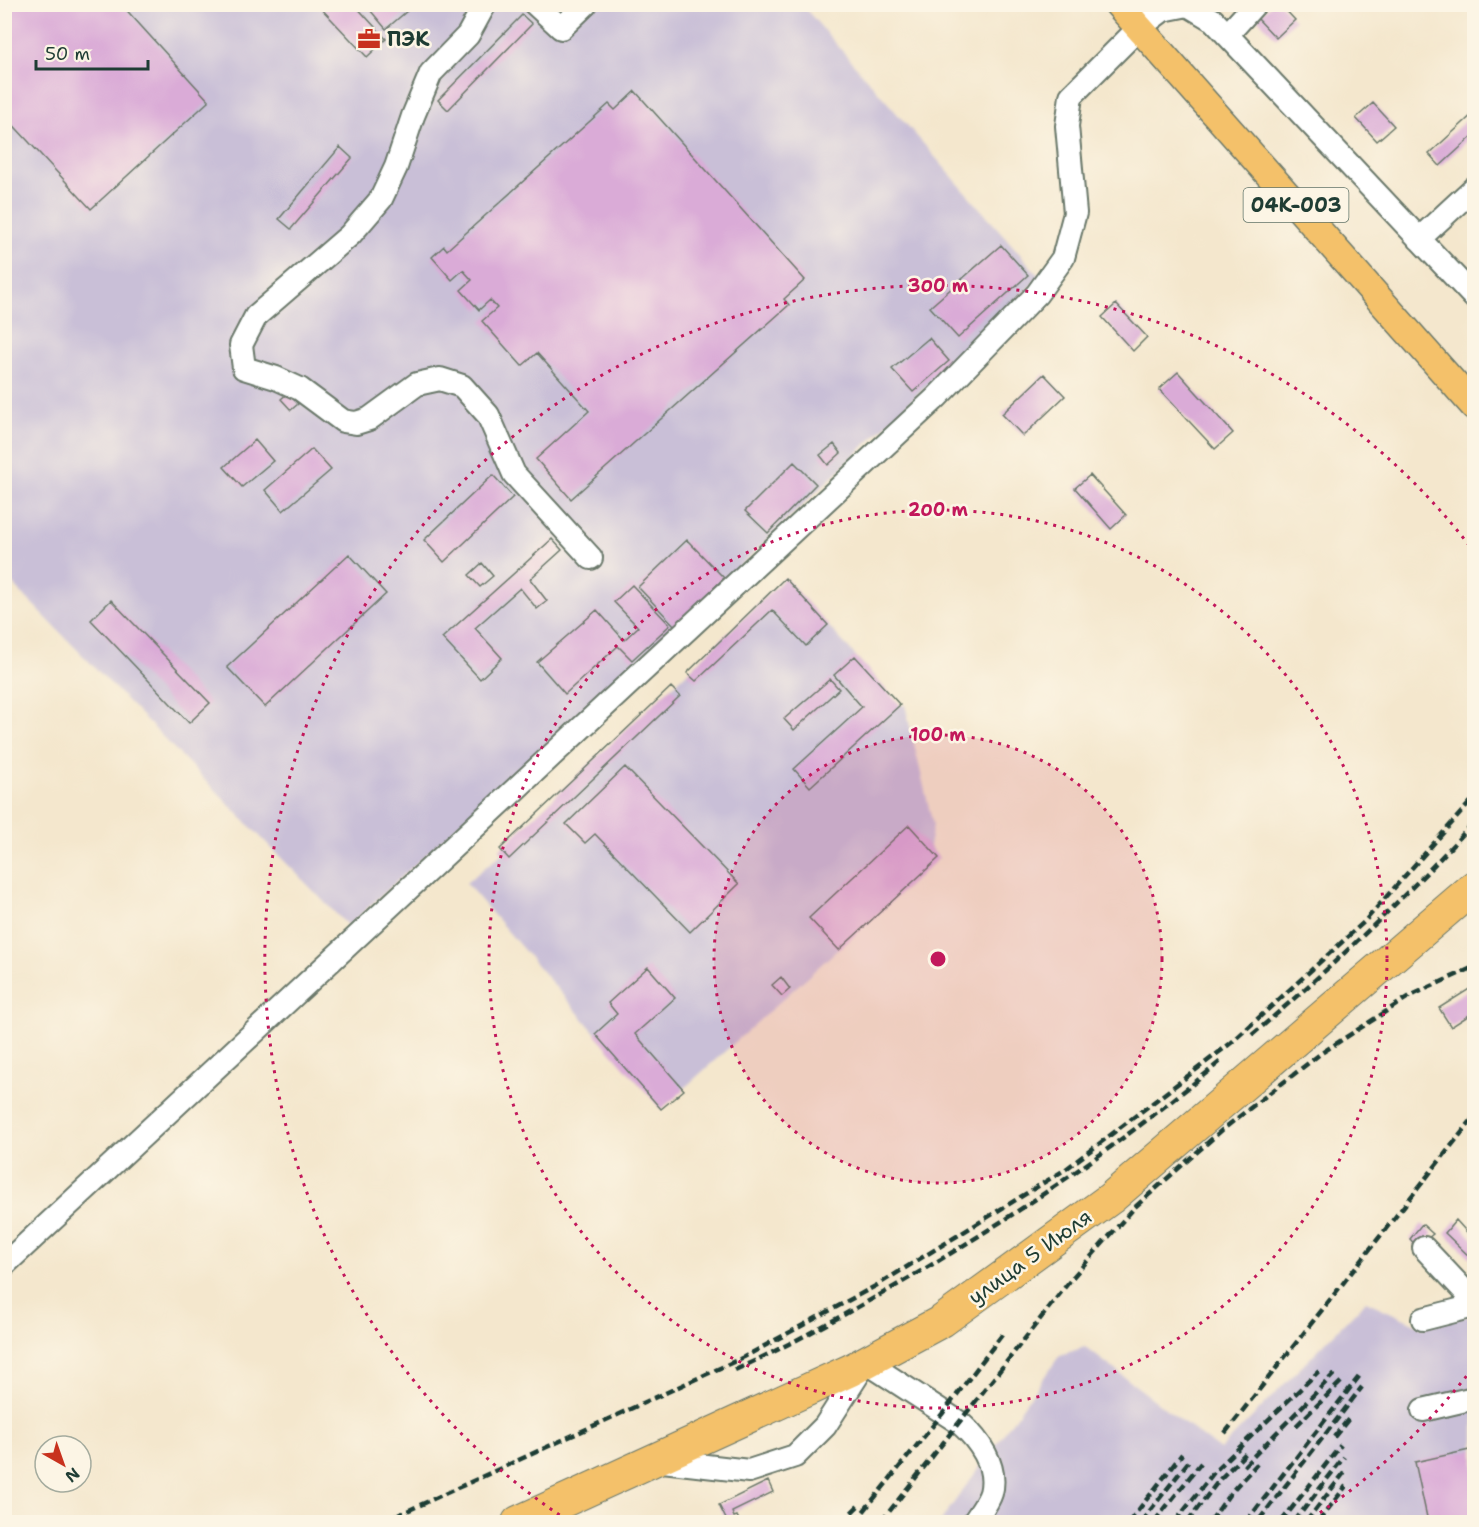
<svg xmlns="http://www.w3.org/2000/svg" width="1479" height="1527" font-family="'Shantell Sans',sans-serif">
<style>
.industrial{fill:#c9bfd7}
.building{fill:#daabd7}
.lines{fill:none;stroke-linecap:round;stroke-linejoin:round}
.minor-casing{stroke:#6a786a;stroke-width:26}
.major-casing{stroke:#6a786a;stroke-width:30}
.highway-casing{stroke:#6a786a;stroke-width:34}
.minor{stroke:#fff;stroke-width:22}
.major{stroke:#f4c16a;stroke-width:27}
.highway{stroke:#f4c16a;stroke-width:32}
.rail{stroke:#1f3d34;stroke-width:4.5;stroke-dasharray:9 4.5;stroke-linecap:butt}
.ring{fill:none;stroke:#c2185b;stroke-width:3;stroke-dasharray:3 6}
.labels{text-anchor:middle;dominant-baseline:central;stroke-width:5;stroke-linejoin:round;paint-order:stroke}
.shield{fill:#fcf5e5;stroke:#617469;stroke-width:1.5}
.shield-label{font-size:20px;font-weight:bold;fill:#1f3d34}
.poi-label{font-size:21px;font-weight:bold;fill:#1f3d34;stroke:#fcf5e5;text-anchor:start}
.street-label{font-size:21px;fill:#1f3d34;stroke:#fcf5e5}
.centre{fill:#c2185b;stroke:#fcf5e5;stroke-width:3}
.ring-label{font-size:18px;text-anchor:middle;font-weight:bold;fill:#c2185b;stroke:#fcf5e5;stroke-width:5;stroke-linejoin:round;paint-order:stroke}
</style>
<rect width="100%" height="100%" fill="#fcf5e5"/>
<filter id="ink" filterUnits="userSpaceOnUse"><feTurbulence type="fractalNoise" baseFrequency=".0167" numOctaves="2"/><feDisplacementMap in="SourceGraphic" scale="12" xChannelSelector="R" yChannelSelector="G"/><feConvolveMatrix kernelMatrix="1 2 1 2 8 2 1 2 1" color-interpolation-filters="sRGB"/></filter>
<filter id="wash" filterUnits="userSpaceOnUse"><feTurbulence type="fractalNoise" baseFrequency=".008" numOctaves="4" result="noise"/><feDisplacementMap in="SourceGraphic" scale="24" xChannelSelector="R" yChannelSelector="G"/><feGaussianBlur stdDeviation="1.35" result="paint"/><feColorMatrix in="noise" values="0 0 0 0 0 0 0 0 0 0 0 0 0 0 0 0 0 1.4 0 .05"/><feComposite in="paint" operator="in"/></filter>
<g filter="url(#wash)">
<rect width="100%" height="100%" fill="#f4e7cd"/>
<!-- industrial -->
<path class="industrial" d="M5 5H802L1040 277 725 580 348 926 5 576Z
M785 578 900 705H905L933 825 929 846 939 858 661 1109 466 883 503 853 500 849 687 673Z
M1366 1301 1422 1327 1474 1314V1522H940L1060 1355 1085 1347 1220 1450Z"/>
<g id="blocks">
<!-- building -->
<path class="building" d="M4 4H121L209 101 91 209 4 115Z
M317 4H354L386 39 367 57Z
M365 4H401L407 11 386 29Z
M1272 4H1280L1295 20 1276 38 1257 18Z
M522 15 532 24 448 110 438 100Z
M635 91 805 280 784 299 789 305 571 499 536 459 589 411 537 353 522 366 482 321 497 308 490 300 479 310 461 290 472 280 463 270 452 280 432 257 444 246 447 250 609 104 615 110Z
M1373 103 1394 126 1377 141 1356 118Z
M1474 113V135L1440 166 1429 154Z
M340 147 352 158 291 229 279 219Z
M1001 245 1028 275 958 338 930 307Z
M1116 304 1147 337 1133 351 1102 317Z
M929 338 949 361 913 392 892 369Z
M1178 372 1233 433 1215 449 1159 389Z
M1044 374 1065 396 1023 436 1002 414Z
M288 393 298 404 291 410 281 399Z
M255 440 273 461 242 487 224 467Z
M834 444 841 453 828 465 820 455Z
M312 449 331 470 283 511 265 490Z
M794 462 816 484 768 533 745 511Z
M493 475 513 497 444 562 424 540Z
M1090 475 1126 515 1111 529 1075 488Z
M552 539 562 550 530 579 547 601 537 609 520 588 475 628 502 658 480 679 442 638Z
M687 540 724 578 675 626 638 587Z
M349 554 386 594 265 707 227 667Z
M482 563 493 576 480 587 469 575Z
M785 578 828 625 806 646 772 610 696 681 687 673Z
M632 585 670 625 632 660 618 646 565 694 537 662 597 610 624 640 638 627 614 602Z
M111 600 210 703 189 723 91 620Z
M855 656 900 705 810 787 794 769 862 707 834 675Z
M830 679 839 689 794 730 784 719Z
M671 687 680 696 509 859 500 849Z
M625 767 739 884 690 932 595 834 585 843 566 824Z
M909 825 939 858 839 950 809 918Z
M648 967 675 998 635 1034 684 1090 661 1109 595 1034 617 1014 608 1003Z
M781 977 790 989 782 996 772 985Z
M1474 986V1012L1451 1027 1439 1008Z
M1456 1220 1474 1240V1261L1445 1233Z
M1422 1224 1433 1234 1417 1247 1410 1239Z
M1474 1449V1522H1428L1415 1462Z
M768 1481 773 1492 732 1512 734 1517 737 1516 740 1522H724L727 1521 719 1505Z"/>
</g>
</g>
<g filter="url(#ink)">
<use href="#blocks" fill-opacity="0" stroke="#6a786a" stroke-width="1.5"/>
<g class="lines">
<!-- minor casing -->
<g class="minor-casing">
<path id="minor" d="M485 4 468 35 431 73 413 116 396 167 381 199 350 235 256 316 241 345 244 368 276 378 300 389 343 421 356 423 369 419 417 384 440 379 462 386 488 415 514 474 591 558
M535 4 561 28 586 4
M1227 35 1255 4
M1419 239 1474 188
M1424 1248 1474 1301
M4 1265 937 397 1037 294 1063 258 1075 213 1067 126 1071 96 1139 28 1163 10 1188 5 1213 20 1474 297
M1423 1319 1474 1306
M1423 1410 1474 1398
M654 1460 749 1471 795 1456 825 1426 866 1362 960 1423C979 1440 998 1466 991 1493 988 1503 979 1514 974 1522"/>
</g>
<!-- major casing -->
<g class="major-casing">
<path id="major" d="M1118 4 1474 406"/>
</g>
<!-- highway casing -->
<g class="highway-casing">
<path id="highway" d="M518 1522 851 1370 942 1321 1111 1198 1474 887"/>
</g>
<!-- minor -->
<use href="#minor" class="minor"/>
<!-- major -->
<use href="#major" class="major"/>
<!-- highway -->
<use href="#highway" class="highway"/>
<!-- rail -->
<path class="rail" d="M1252 1035C1331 968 1405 898 1474 822
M735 1370C786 1347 836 1319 885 1292 1004 1224 1117 1148 1222 1060
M1296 1426 1343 1380
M1225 1433 1474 1117
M1334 1437 1351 1416
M1244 1466 1334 1374
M1259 1520 1362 1387
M383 1522 744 1357 879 1284 1066 1169 1231 1043 1364 922 1474 798
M842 1522 861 1503
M855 1522 943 1413 1005 1331
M881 1522 1073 1277 1135 1207 1222 1130 1320 1054 1410 996 1474 967
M1129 1522 1182 1454
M1141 1522 1189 1461
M1154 1522 1201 1463
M1175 1522 1215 1471 1319 1371
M1187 1522 1220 1479 1247 1452
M1210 1522 1231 1492 1257 1464
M1246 1522 1361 1374
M1281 1522 1341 1445
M1294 1522 1344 1457
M1306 1522 1347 1469
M1318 1522 1346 1486"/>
</g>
</g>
<!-- distance rings -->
<circle cx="938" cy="959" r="224" fill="#c2185b" fill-opacity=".12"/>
<g class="ring">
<circle cx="938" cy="959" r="224"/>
<circle cx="938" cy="959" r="449"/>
<path d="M1472 1369A673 673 0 0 1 1309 1520M567 1520A673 673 0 1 1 1472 549"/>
</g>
<!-- icons -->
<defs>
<g id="office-bare" transform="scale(1.8)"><path d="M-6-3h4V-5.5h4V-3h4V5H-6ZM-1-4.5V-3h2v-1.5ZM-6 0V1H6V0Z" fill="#c8321e" stroke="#fcf5e5" stroke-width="2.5" paint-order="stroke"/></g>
</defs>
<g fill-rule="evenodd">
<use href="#office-bare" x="369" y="39"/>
</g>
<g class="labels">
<!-- shield labels -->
<rect class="shield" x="1243.5" y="188" width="105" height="34" rx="4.5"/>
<g class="shield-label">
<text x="1296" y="205">04К-003</text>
</g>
<!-- poi labels -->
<g class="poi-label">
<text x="387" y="39">ПЭК</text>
</g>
<!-- street labels -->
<g class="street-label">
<text transform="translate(1030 1257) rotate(-36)">улица 5 Июля</text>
</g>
</g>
<circle cx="938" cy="959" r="9" class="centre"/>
<g class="ring-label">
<text x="938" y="292">300 m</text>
<text x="938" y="516">200 m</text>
<text x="938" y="741">100 m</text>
</g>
<!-- margin -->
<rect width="1479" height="1527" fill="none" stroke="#fcf5e5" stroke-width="24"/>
<!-- north arrow -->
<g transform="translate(63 1464) rotate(140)"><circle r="28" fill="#fcf5e5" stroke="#a4ab9e" stroke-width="1.5"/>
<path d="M0-4.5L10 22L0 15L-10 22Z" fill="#c8321e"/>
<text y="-9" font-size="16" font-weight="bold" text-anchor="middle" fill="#1f3d34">N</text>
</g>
<!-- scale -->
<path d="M36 60v9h112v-9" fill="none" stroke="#1f3d34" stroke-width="3"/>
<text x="45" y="60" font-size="18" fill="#1f3d34" stroke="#fcf5e5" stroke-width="4.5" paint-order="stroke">50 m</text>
</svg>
